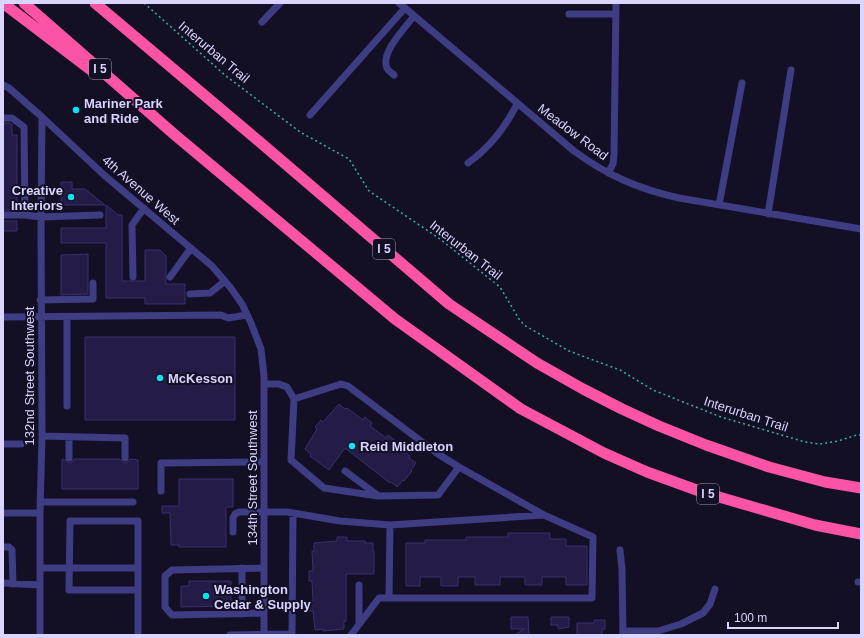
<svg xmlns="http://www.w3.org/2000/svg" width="864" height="638" font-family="Arial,sans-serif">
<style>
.building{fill:#241c46;stroke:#3b2f71}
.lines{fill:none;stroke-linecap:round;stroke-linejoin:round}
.path{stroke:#32b4ab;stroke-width:1.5;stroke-dasharray:2 3;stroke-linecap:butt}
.minor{stroke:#3e3c83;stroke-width:7}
.highway{stroke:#fb53a5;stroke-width:11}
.poi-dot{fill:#06e3f8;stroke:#130f25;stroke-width:1.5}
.labels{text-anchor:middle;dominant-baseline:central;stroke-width:4;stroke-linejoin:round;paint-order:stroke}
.shield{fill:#130f25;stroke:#9e9abd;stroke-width:1}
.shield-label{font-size:12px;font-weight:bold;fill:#d9d5fe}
.street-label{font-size:13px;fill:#d9d5fe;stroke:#130f25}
.poi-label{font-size:13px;font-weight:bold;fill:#d9d5fe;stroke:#130f25;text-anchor:start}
</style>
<rect width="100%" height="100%" fill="#130f25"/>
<!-- building -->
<path class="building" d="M3 123H10L12 125V135H17V210H3Z
M61 182H72V189H85L105 205H61Z
M106 205 118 215H122V281H145V250H160L166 256V284H185V304H145V298H106V243H61V228H106Z
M3 221H17V231H3Z
M88 254V294L61 295V255Z
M85 337H235V420H85Z
M339 404 345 409 347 408 363 420 365 417 372 423 370 426 386 438 388 435 396 441 394 444 410 456 409 458 416 463 411 470 412 471 404 481 403 480 397 487 391 482 390 483 345 448 329 470 310 456 311 454 305 449 317 429 315 427 321 420 323 422Z
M64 459 69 463 72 462 74 459H120L122 462 125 463 128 462 130 459 138 460V489H62V460Z
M179 479H233V507H226V547H179V545H171L170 513H162V506H179Z
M508 533H550V539H566V546H587V585H566V577H542V585H525V577H500V585H475V577H458V586H441V577H420V586H406V543H425V540H466V537H508Z
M337 537H347V541H365V543H373V551H374V574H346V621H344V629L323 631V629L315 630 313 611H309V601H313L312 581H309V571H313L312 551H314V543L337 541Z
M189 581H231V606L181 607V586H189Z
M511 617H528L529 635H515L524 629H511Z
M551 617H569V627L558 629V625H551Z
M594 620H605V629H602V635H577V623H594Z"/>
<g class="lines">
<!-- path -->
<path class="path" d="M144 3 226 76 300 132 349 159 369 191 440 239 500 287 519 319 524 325 569 351 620 370 653 390 721 417 805 442 820 444 838 441 857 435H861"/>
<!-- minor -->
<path class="minor" d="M399 3 574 151C608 176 639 189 679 198L861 229
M569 14H616
M262 22 280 3
M394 75C392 73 388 71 387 68 380 53 405 28 414 16
M3 85 9 88 42 117 104 175 212 266 230 287 242 304 251 323 261 349 264 376V635
M310 115 405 8
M3 118H12L24 127 25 215H3
M468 163C489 148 505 128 517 104
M608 173 613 164 614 155 616 3
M719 205 742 83
M768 214 791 70
M25 215 41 217 100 215
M133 277 132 225 144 208
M170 277 191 248
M190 294 210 293 225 281
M40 300 93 299V283
M3 317 221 315 228 318 247 315
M67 317V406
M264 384H279L287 387 294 399
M42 436 125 438V458
M3 444H21
M69 458V437
M345 471 376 494
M161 491V463L264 462
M40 502H133
M3 513H40
M233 532V518L235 514 239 512H287L340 521 390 525 544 515 459 467 438 454 348 386 341 384 294 399 291 460 324 488 378 496 438 495 459 467
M3 547H9L12 550 13 584
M620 550 622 569 623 635
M41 568H138V521H70L69 590H138
M264 568 172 570 165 576V607L172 615 264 613
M858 582H861
M3 583 40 585
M359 585V624
M389 598 390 525
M242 614V568
M623 631H658L681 624 703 613 710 604 715 589
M40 635V513L42 436 41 217 42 117
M138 635V568
M230 635 292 634
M292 635 293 513
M351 635 379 598H592L593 537 544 515"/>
<!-- highway -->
<path class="highway" d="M3 3 92 71
M24 3 175 135 395 319 521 409 604 453 647 472 702 492 815 525 861 534
M95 3 261 143 449 304 537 363 583 389 622 409 659 426 706 445 769 467 825 482 861 488"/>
</g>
<!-- markers -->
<g class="poi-dot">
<circle cx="76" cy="110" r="4"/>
<circle cx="71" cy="197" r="4"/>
<circle cx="160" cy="378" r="4"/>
<circle cx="352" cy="446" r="4"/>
<circle cx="206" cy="596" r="4"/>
</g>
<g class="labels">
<!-- shield labels -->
<g class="shield">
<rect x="89" y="59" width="22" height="20" rx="3"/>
<rect x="373" y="239" width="22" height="20" rx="3"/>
<rect x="697" y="484" width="22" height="20" rx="3"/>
</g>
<g class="shield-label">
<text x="100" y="69">I 5</text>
<text x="384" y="249">I 5</text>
<text x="708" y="494">I 5</text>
</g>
<!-- street labels -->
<g class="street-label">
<text transform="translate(214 52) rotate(40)">Interurban Trail</text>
<text transform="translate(573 132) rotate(37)">Meadow Road</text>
<text transform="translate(141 190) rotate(41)">4th Avenue West</text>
<text transform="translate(466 250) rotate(38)">Interurban Trail</text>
<text transform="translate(29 376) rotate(-90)">132nd Street Southwest</text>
<text transform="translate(746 414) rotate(18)">Interurban Trail</text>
<text transform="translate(252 478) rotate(-90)">134th Street Southwest</text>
</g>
<!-- poi labels -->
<g class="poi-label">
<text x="84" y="103">Mariner Park<tspan x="84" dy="15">and Ride</tspan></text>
<text x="63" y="190" text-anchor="end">Creative<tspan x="63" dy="15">Interiors</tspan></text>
<text x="168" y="378">McKesson</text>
<text x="360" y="446">Reid Middleton</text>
<text x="214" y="589">Washington<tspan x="214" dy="15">Cedar &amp; Supply</tspan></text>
</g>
</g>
<!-- border -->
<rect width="864" height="638" fill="none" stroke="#d9d5fe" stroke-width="8"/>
<!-- scale -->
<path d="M728 622v6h110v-6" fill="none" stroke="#d9d5fe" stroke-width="2"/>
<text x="734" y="622" font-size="12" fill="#d9d5fe" stroke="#130f25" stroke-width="3" paint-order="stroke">100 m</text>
</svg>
